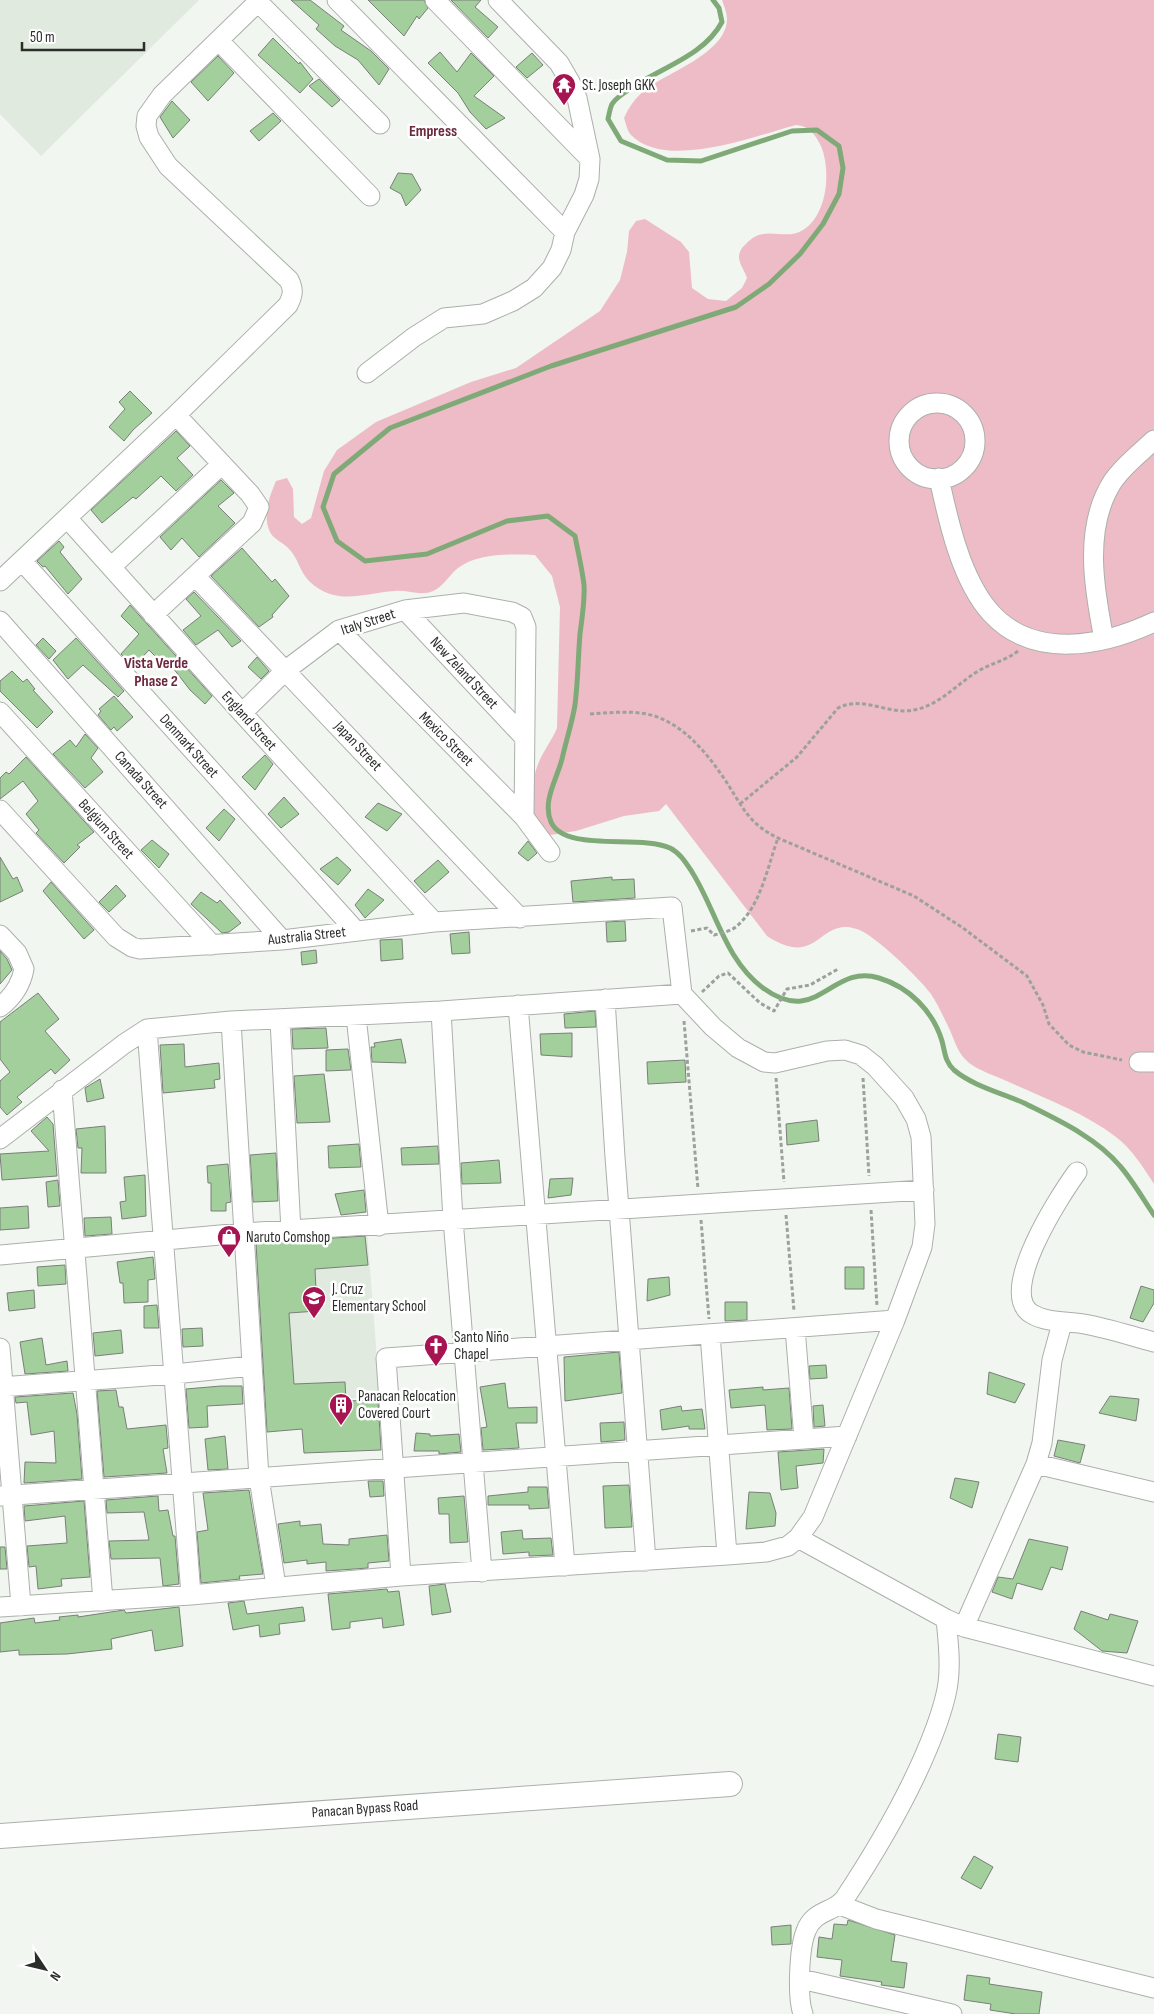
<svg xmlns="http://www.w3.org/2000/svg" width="1154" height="2014" font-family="'Sofia Sans Condensed',sans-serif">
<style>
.built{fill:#e0eade}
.green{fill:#edbcc7}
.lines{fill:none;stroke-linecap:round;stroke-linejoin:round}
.stream{stroke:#7faa78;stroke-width:5}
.building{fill:#a2cf9b;stroke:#7a7f79}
.minor-casing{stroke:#abb0ab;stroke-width:21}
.major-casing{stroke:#abb0ab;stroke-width:26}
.path{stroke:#9da19d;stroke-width:3;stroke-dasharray:4 2.5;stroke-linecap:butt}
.minor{stroke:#fff;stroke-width:19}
.major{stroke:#fff;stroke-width:24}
.labels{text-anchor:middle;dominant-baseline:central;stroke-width:5;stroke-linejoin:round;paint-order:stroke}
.poi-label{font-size:15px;fill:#2b2d2b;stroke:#fff;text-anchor:start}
.street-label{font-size:15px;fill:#2b2d2b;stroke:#fff}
.neighbourhood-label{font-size:16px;font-weight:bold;fill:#6c283d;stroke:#fff}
</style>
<rect width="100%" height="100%" fill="#f1f6f0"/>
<!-- built -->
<path class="built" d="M0 0H199L41 156 0 114Z
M367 1231 380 1397 261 1403 249 1241Z"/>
<!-- green -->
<path class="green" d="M722 0H1154V1184C1143 1167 1132 1149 1116 1137 1085 1113 1046 1099 1011 1083 999 1077 976 1070 967 1061 957 1053 953 1035 947 1024 942 1014 937 1003 931 994 919 978 875 935 857 929 818 916 819 970 767 936L666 804 659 811 624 816 576 831 550 835C542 830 533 822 531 812 528 799 534 773 539 762 544 750 552 740 557 728L560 607 552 576 535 555C511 554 478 553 458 568 447 577 441 592 425 593 416 594 405 590 395 591 363 593 336 607 309 581 300 572 297 556 289 549 284 543 273 539 270 532 262 516 270 495 276 481L287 478 293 489 294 517 302 524 311 518 324 471 337 450 376 422 471 382 516 368 600 311 620 280 627 252 629 231 636 221 645 219 681 242 689 252 692 288 708 299 726 301 742 288 747 278C745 271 739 264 739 257 739 252 742 247 746 244 765 223 784 242 803 230 828 214 831 170 821 146 815 134 809 126 796 125 754 136 667 171 631 135 627 131 626 123 624 118 629 107 635 98 645 90 666 73 727 53 727 19 727 13 724 6 722 0Z"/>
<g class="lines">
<!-- stream -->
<path class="stream" d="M713 0 719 8 722 22C705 54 666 66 636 85 629 90 617 96 612 104 610 108 609 115 608 119L621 141 667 160 701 161 792 131 817 130 839 146 843 168 839 194 823 224 800 254 769 284 736 307 551 366 390 428 334 474 323 507 337 541 365 561 427 554 507 521 548 516 575 536C578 552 582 568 584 585 585 600 582 618 580 634 578 658 578 682 575 705 572 723 566 741 562 759 557 779 542 801 551 822 565 853 640 834 670 848 680 853 686 863 692 872 716 910 725 960 763 988 818 1028 831 963 879 978 909 987 933 1011 942 1041 945 1052 945 1062 954 1070 973 1086 1002 1093 1024 1103 1056 1119 1096 1137 1120 1166 1133 1181 1143 1199 1154 1215"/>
</g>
<!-- building -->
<path class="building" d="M291 0H310L344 26 341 30 371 51 389 69 379 85 358 60 335 46 316 29 319 25Z
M368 0H424L428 8 419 19 417 16 404 36Z
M451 0H481L475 7 498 27 488 38Z
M273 38 299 64 300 62 313 79 300 93 258 55Z
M440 52 457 72 471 53 494 76 474 96 505 118 486 129 470 112 458 93 428 63Z
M532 53 543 65 527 78 516 67Z
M218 56 234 73 208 101 191 82Z
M319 79 340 100 332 107 309 86Z
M172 101 190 120 173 138 160 117Z
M273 113 281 121 259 141 250 131Z
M398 173 412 174 421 190 406 206 401 194 390 188Z
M130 391 152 413 133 430 124 441 109 427 125 409 119 402Z
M176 431 190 446 177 458 193 475 176 491 161 476 136 499 133 497 102 523 91 510Z
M221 480 234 493 218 506 235 523 199 557 182 538 171 550 160 537Z
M59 541 64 547 60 552 82 579 68 594 45 566 43 567 37 561Z
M242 548 272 582 275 579 289 596 272 615 273 617 259 627 211 576Z
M194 592 241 641 232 647 218 630 196 645 183 630 201 616 186 599Z
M130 605 212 696 205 704 190 690 170 664 167 668 149 650 133 667 121 654 139 634 121 616Z
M43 638 56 651 49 659 36 645Z
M76 638 124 691 118 697 83 665 68 679 53 660Z
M257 657 269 671 261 679 248 667Z
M12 671 23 682 27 679 35 689 33 690 53 712 37 728 0 691V681Z
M114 696 133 717 117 731 114 727 111 730 98 715 101 711 99 709Z
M85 734 98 748 91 758 103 772 85 788 53 754 70 740 76 747Z
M265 755 273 764 255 790 242 777Z
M26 757 94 832 77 845 80 847 64 863 36 833 39 830 26 814 38 801 23 781 0 799V778L6 772 9 774Z
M284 797 299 814 281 828 268 814Z
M378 803 402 814 387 831 365 817Z
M224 809 235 819 219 841 206 828Z
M152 840 169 854 159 868 141 850Z
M528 841 537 853 528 861 518 853Z
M0 857 13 879 17 877 23 891 0 902Z
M337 857 351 870 338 885 320 869Z
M438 860 449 872 425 893 414 881Z
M612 877V880L634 879 635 898 573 902 571 881Z
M51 882 94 930 84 939 43 891Z
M116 885 126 896 109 912 99 902Z
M368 889 384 900 365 918 355 905Z
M201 892 217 903 220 900 241 923 229 932 222 933 191 904Z
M625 921 626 941 607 942 606 922Z
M469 932 470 953 452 954 450 934Z
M402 939 403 959 381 961 380 940Z
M316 950 317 963 302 965 301 952Z
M0 951 7 959 12 970 0 984Z
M38 993 59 1019 45 1031 70 1060 55 1074 51 1069 17 1097 22 1102 7 1115 0 1107V1081L10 1072 0 1059V1022Z
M595 1011 596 1027 565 1028 564 1014Z
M326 1028 328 1048 293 1049 292 1029Z
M572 1033V1057L541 1055 540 1034Z
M401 1039 406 1063 372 1062 371 1047H375L374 1043Z
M184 1044 185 1067 219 1063 220 1079 214 1080 215 1088 163 1093 160 1045Z
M348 1049 351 1070 326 1071V1050Z
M685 1060 686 1082 648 1084 647 1062Z
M324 1074 330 1122 297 1123 294 1076Z
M100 1079 104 1098 87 1102 85 1088Z
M47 1117 53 1124 57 1176 2 1180 0 1154 49 1151 31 1131Z
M817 1120 819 1141 787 1145 786 1124Z
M105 1126 106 1173H81L82 1148H78L76 1129Z
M359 1144 361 1167 329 1168 328 1146Z
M438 1146 439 1164 402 1165 401 1148Z
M276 1153 278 1201 253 1202 250 1155Z
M499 1160 501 1183 462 1184 461 1163Z
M228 1164 231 1202 226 1203V1211H211V1183H208L207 1166Z
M145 1175 146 1216 122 1219 120 1202 126 1201 124 1177Z
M573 1178 571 1195 548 1198 550 1179Z
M58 1180 60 1206 48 1207 46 1182Z
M364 1190 366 1212 341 1215 335 1194Z
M28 1206 29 1228 0 1230V1208Z
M111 1217 112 1234 85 1236 84 1218Z
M365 1236 368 1265 315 1269 317 1311 289 1313 294 1384 345 1382 346 1401 378 1400 381 1450 304 1453 302 1429 267 1432 256 1243Z
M153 1257 155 1279 148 1280V1302L124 1303 123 1283H120L117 1262Z
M65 1265 66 1284 38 1286 37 1267Z
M845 1267H864V1289H845Z
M669 1277 670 1295 647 1301 648 1279Z
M1141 1286 1154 1290V1303L1143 1322 1130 1318Z
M34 1290 35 1308 9 1311 7 1293Z
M725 1302H747V1320L725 1321Z
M157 1305 159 1328H144V1306Z
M202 1328 203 1346 183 1347 182 1329Z
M121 1330 123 1353 95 1356 93 1333Z
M42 1338 46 1365 67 1361 68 1371 25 1374 20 1342Z
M619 1352 622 1393 565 1401 564 1357Z
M826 1365 827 1378 810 1379 809 1366Z
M989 1372 1025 1384 1015 1403 987 1394Z
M505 1383 508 1408 537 1407V1423H516L519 1448 483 1450 481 1428 487 1427 480 1387Z
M221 1386H242L243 1404 207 1406 208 1427 189 1428 186 1389Z
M763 1387V1390L789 1388 792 1429 767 1430 765 1405 731 1408 729 1390Z
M116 1390 119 1407H123L127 1429 166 1425 168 1448 163 1449 167 1473 104 1477 97 1391Z
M73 1393 77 1414 82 1479 24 1483 25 1462 56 1463 54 1431 31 1435 27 1402 16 1403 15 1397Z
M1110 1396 1139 1399 1136 1421 1099 1413Z
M823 1405 825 1426 814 1427 813 1406Z
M681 1406 682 1411 702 1409 705 1429H689V1426L662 1430 660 1410Z
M624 1422 625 1440 601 1442 600 1423Z
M416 1433 430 1434V1436L459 1434 461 1452 439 1454V1451H414Z
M225 1436 228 1469 208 1470 205 1439Z
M1058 1440 1085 1445 1080 1463 1054 1456Z
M824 1449 823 1463 796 1466 798 1488 781 1490 778 1452Z
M955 1478 979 1482 972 1508 950 1498Z
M368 1481H383L384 1496 370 1497Z
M629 1485 632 1527 605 1528 603 1486Z
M528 1487H547L549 1508 529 1509V1505H488V1496L528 1492Z
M249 1490 263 1574 239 1576 240 1579 201 1583 197 1532 208 1530 203 1493Z
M749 1492 770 1493 776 1513 775 1526 746 1529Z
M158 1496 159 1511 168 1510 173 1536H175L179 1584 163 1586 160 1558 111 1559 109 1541 149 1540 144 1512 107 1513 106 1500Z
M464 1496 468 1542 450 1543 449 1514H439L438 1498Z
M84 1501 90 1577 61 1579 62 1586 38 1589 36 1566 29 1567 27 1546 67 1543 65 1516 25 1521 24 1506Z
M300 1521V1526L321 1524 323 1544 349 1545V1539L387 1535 389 1561 368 1563V1568L326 1571V1562L307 1564V1560L284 1563 278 1524Z
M522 1530 523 1539 551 1538 553 1555 529 1556V1552L503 1554 501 1532Z
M1029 1539 1068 1547 1062 1570 1051 1567 1042 1590 1017 1583 1012 1599 992 1592 998 1577 1013 1579Z
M0 1547H5L7 1569H0Z
M445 1584 451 1612 432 1615 429 1586Z
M387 1589 388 1592 399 1591 404 1625 383 1628 382 1618 350 1622V1628L332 1630 328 1594Z
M244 1601 247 1614 303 1607 305 1621 279 1624 280 1634 260 1637 259 1625 233 1630 228 1603Z
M179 1607 183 1646 155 1651 152 1630 111 1639 112 1649 67 1654 19 1655V1650L0 1652V1623L34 1618 35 1623 60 1620 59 1617 78 1615V1617L124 1610 126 1613Z
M1081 1611 1108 1620 1110 1614 1138 1621 1127 1653 1102 1651 1074 1629Z
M998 1734 1021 1737 1018 1762 995 1759Z
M974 1856 993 1867 981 1889 961 1878Z
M848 1920 895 1935 891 1961 907 1963 904 1988 881 1985 882 1982 840 1976 842 1960 817 1957 819 1937 832 1939 834 1924 847 1925Z
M791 1925V1944L772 1945 771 1927Z
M967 1975 990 1978 989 1984 1042 1992 1039 2014H1016L990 2010 991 2004 964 2000Z"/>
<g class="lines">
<!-- minor casing -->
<g class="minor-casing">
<path id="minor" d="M337 0 565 232
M435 0 589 158
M258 2 380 124
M219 41 370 196
M367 373 414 337 444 318 483 314 513 301 534 288 552 268 561 250 565 232 584 195 589 179 590 159 577 98 570 82 559 63 498 0
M899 441a38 38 0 1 1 76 0a38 38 0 1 1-76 0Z
M939 478C948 520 961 580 991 613 1034 660 1103 646 1154 622
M67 518 242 713 434 922
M22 561 356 931
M111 567 222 464
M195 576 520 918
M0 581 176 415 288 305C293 295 294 290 289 280L168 166 149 137 146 126 147 116 162 95 260 0
M405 610 524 737
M153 615 252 523 259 507 250 494 176 415
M0 621 282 940
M339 630 524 817 550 852
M1104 639C1094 589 1083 527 1113 481 1124 465 1140 453 1154 440
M0 712 212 945
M242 713 286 670 339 630 405 610 464 603 512 612 522 617 526 627 524 817
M0 810 116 937 132 947 140 949 282 940 434 922 672 907 682 994 713 1027 738 1048 764 1062 775 1063 827 1051 845 1050 861 1055 875 1066 904 1098 916 1119 921 1137 925 1224 922 1247 895 1320 813 1517 798 1538 788 1546 766 1552 727 1555 401 1576 191 1595 0 1607
M0 935 17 953 24 969C21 985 13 997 0 1007
M605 999 615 1157 646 1561
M518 1005 565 1566
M441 1011 453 1219 482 1572
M356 1016 379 1226
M280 1020 291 1231
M231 1021 259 1478 276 1586
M147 1029 191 1595
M1139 1062H1154
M62 1090 103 1601
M0 1139 124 1044 147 1029 231 1021 441 1011 682 994
M1077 1172C1061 1194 996 1293 1032 1314 1047 1323 1067 1321 1084 1324 1107 1328 1131 1336 1154 1342
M0 1255 242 1233 924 1190
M795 1328 804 1439
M710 1334 727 1555
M0 1348 21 1606
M0 1387 174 1374 251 1366
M1036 1464 1154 1492
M0 1496 847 1436
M798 1538 946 1619 964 1627 1154 1676
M401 1576 386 1358 895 1320
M964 1627 1036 1464 1042 1443 1052 1360 1062 1323
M840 1905 876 1919 1154 1988
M801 1979 952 2014
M803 2014C797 1997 799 1948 806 1931 814 1909 835 1913 845 1898 880 1845 914 1787 936 1727 941 1713 946 1699 948 1683 951 1662 948 1640 946 1619"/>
</g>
<!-- major casing -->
<g class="major-casing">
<path id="major" d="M0 1836 730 1784"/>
</g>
<!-- path -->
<path class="path" d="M590 714C607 713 624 711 640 713 680 717 709 755 729 786 744 810 751 825 778 838L914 896 963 928 1027 976 1043 1005 1049 1024 1069 1045 1083 1052 1122 1060
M740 804 797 757 838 708C859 697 881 710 903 711 936 711 954 685 980 670 993 663 1007 660 1018 651
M691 931 707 928 714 935C722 933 732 931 738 925 761 905 768 865 778 838
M702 992 719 976 728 973 760 1003 774 1011 787 989 810 985 838 969
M684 1021 698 1189
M776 1078 784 1182
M863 1078 869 1176
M871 1210 877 1306
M786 1215 794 1311
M701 1220 709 1319"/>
<!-- minor -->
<use href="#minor" class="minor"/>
<!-- major -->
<use href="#major" class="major"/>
</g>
<!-- icons -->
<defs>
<g id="temple-pin" transform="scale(1.25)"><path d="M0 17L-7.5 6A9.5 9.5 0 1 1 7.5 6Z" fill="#a61552" stroke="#fff"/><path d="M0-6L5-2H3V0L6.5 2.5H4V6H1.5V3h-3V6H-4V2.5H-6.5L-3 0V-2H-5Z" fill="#fff"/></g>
<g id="shop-pin" transform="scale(1.25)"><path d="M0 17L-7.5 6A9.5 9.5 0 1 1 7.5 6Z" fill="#a61552" stroke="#fff"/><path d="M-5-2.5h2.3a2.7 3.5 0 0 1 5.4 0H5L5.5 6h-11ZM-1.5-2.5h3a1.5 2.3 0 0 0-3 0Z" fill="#fff"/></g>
<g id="school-pin" transform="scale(1.25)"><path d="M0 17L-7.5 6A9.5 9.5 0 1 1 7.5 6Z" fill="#a61552" stroke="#fff"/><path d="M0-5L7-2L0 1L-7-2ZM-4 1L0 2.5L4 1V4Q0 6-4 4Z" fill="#fff"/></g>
<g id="church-pin" transform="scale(1.25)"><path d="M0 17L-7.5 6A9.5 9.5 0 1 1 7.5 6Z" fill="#a61552" stroke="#fff"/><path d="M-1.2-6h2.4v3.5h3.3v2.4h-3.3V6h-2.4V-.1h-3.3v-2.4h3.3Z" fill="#fff"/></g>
<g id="building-pin" transform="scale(1.25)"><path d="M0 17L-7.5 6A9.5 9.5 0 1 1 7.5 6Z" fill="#a61552" stroke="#fff"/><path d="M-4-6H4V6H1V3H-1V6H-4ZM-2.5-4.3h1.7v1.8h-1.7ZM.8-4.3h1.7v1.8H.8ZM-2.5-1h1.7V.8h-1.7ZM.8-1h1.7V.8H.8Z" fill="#fff"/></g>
</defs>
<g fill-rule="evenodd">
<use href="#temple-pin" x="564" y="85"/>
<use href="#shop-pin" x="229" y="1237"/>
<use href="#school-pin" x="314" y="1298"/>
<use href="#church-pin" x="436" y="1346"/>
<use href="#building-pin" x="341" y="1405"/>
</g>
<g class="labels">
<!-- poi labels -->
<g class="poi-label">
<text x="582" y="85">St. Joseph GKK</text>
<text x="246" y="1237">Naruto Comshop</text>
<text x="332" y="1289">J. Cruz<tspan x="332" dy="17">Elementary School</tspan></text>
<text x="454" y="1337">Santo Niño<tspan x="454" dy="17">Chapel</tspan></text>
<text x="358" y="1396">Panacan Relocation<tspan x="358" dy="17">Covered Court</tspan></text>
</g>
<!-- street labels -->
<g class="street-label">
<text transform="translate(368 622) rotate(-18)">Italy Street</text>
<text transform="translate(464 673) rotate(47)">New Zeland Street</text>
<text transform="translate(249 721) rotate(48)">England Street</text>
<text transform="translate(446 739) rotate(45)">Mexico Street</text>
<text transform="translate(189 746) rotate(48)">Denmark Street</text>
<text transform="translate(358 746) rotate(47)">Japan Street</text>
<text transform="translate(141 780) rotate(48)">Canada Street</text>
<text transform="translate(106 829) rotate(48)">Belgium Street</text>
<text transform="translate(307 936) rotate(-6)">Australia Street</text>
<text transform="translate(365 1809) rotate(-4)">Panacan Bypass Road</text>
</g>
<!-- neighbourhood labels -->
<g class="neighbourhood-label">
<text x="433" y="131">Empress</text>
<text x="156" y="663">Vista Verde<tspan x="156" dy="18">Phase 2</tspan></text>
</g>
</g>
<!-- north arrow -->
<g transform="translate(45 1969) rotate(125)" stroke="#ffffff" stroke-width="4" paint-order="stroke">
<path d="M0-4L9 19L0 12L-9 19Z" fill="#2b2d2b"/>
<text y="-8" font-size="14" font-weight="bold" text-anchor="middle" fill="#2b2d2b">N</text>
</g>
<!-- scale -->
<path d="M22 42v8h122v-8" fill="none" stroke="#2b2d2b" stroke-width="2.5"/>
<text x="30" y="42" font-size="15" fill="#2b2d2b" stroke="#ffffff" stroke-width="4" paint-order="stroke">50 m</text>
</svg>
